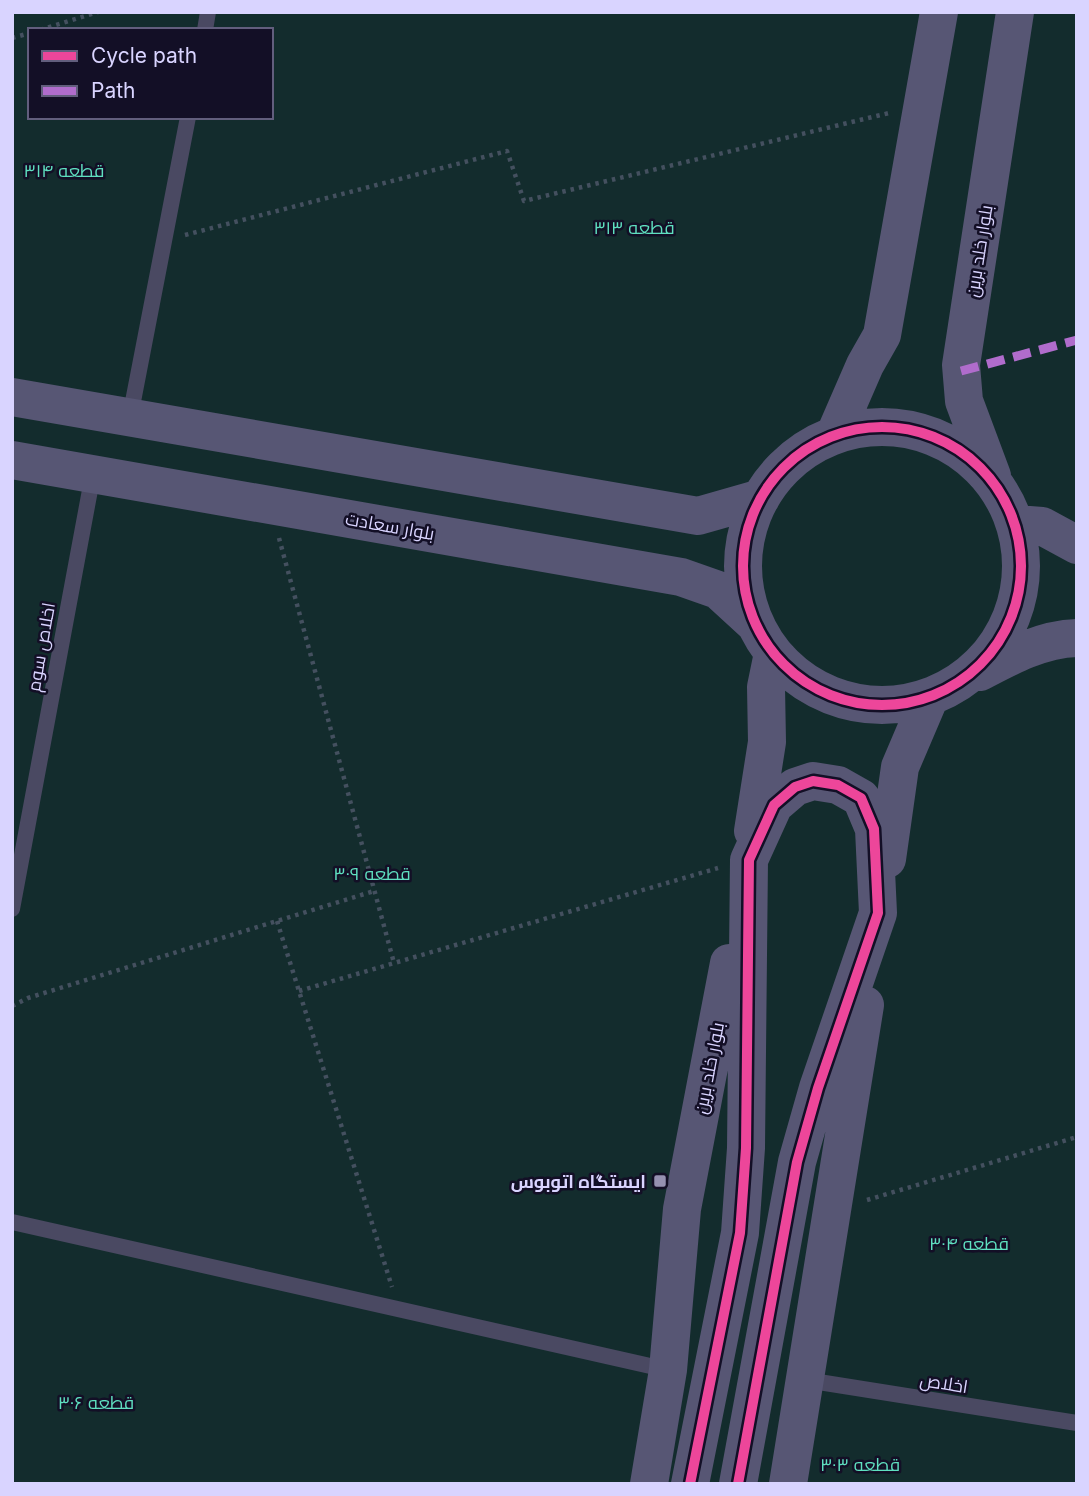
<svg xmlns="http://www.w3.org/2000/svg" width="1089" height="1496" font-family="Inter,Cairo,sans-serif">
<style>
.green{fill:#132c2d;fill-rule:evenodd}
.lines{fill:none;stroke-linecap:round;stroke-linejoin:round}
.path{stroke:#44505f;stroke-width:4.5;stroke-dasharray:3.5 5;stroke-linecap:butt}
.lane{stroke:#4a4962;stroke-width:16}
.secondary{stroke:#575674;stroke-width:38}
.quiet{stroke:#b06ccc;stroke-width:9;stroke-dasharray:18 9;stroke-linecap:butt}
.cycleway-casing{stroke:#130f26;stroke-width:15}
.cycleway{stroke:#ed469a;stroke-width:10}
.poi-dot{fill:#9591b1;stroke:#130f26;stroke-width:2.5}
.labels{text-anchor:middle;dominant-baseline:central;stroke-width:5;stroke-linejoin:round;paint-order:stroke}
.park-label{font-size:18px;fill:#5fe0c0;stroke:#130f26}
.street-label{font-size:18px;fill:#d9d4ff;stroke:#130f26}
.poi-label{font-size:18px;font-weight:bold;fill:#d9d4ff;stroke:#130f26;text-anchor:end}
</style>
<rect width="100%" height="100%" fill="#161421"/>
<!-- green -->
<path class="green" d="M12 12H1077V1484H12ZM30 30H271V117H30Z"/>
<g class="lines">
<!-- path -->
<path class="path" d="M40 30 98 12
M12 38 30 33
M185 235 507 151 524 201 889 113
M279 538 394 963
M277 921 392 1287
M299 991 718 868
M12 1006 28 998 374 891
M867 1200 1077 1137"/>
<!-- lane -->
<path class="lane" d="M205 30 208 12
M130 417 188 117
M12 909 93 474
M12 1222 668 1370
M806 1380 1077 1423"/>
<!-- secondary -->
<path class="secondary" d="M12 397 698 516 761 498
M743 566a139 139 0 1 1 278 0a139 139 0 1 1-278 0Z
M835 434 865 365 882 335 939 12
M12 460 681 577 718 590 754 623
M992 476 964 401 961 365 1015 12
M1016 524 1042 526 1077 545
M980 672C1010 656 1042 639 1077 638
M753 831 767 742 766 687 773 653
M887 859 900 767 929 699
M649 1484 668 1370 682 1209 729 963
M690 1484 740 1233 746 1148 749 860 774 805 795 787 813 781 838 785 861 798 874 829 878 913 818 1088 797 1162 738 1484
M788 1484 865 1005"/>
<!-- quiet -->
<path class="quiet" d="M961 371 1077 340"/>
<!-- cycleway casing -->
<g class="cycleway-casing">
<path id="cycleway" d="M743 566a139 139 0 1 1 278 0a139 139 0 1 1-278 0Z
M690 1484 740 1233 746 1148 749 860 774 805 795 787 813 781 838 785 861 798 874 829 878 913 818 1088 797 1162 738 1484"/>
</g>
<!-- cycleway -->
<use href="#cycleway" class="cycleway"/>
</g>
<!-- markers -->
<rect class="poi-dot" x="653" y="1174" width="14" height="14" rx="3.5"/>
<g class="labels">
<!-- park labels -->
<g class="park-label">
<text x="64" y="170">قطعه ۳۱۴</text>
<text x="634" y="227">قطعه ۳۱۳</text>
<text x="372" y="873">قطعه ۳۰۹</text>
<text x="969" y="1243">قطعه ۳۰۴</text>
<text x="96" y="1402">قطعه ۳۰۶</text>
<text x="860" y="1464">قطعه ۳۰۳</text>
</g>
<!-- street labels -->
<g class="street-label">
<text transform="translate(979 251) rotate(-81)">بلوار خلد برین</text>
<text transform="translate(390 526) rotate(10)">بلوار سعادت</text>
<text transform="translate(41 647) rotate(-80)">اخلاص سوم</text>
<text transform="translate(709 1068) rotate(-79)">بلوار خلد برین</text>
<text transform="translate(944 1383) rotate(9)">اخلاص</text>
</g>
<!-- poi labels -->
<g class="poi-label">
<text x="646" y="1181">ایستگاه اتوبوس</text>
</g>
</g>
<!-- border -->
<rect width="1089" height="1496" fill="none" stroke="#d9d4ff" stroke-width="28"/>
<!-- legend -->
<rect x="28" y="28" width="245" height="91" fill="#130f26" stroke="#625e7d" stroke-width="2"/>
<rect x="42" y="51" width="35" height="10" fill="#ed469a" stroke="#625e7d" stroke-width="2"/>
<text x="91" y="63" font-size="21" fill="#d9d4ff">Cycle path</text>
<rect x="42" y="86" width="35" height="10" fill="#b06ccc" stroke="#625e7d" stroke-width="2"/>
<text x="91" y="98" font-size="21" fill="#d9d4ff">Path</text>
</svg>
